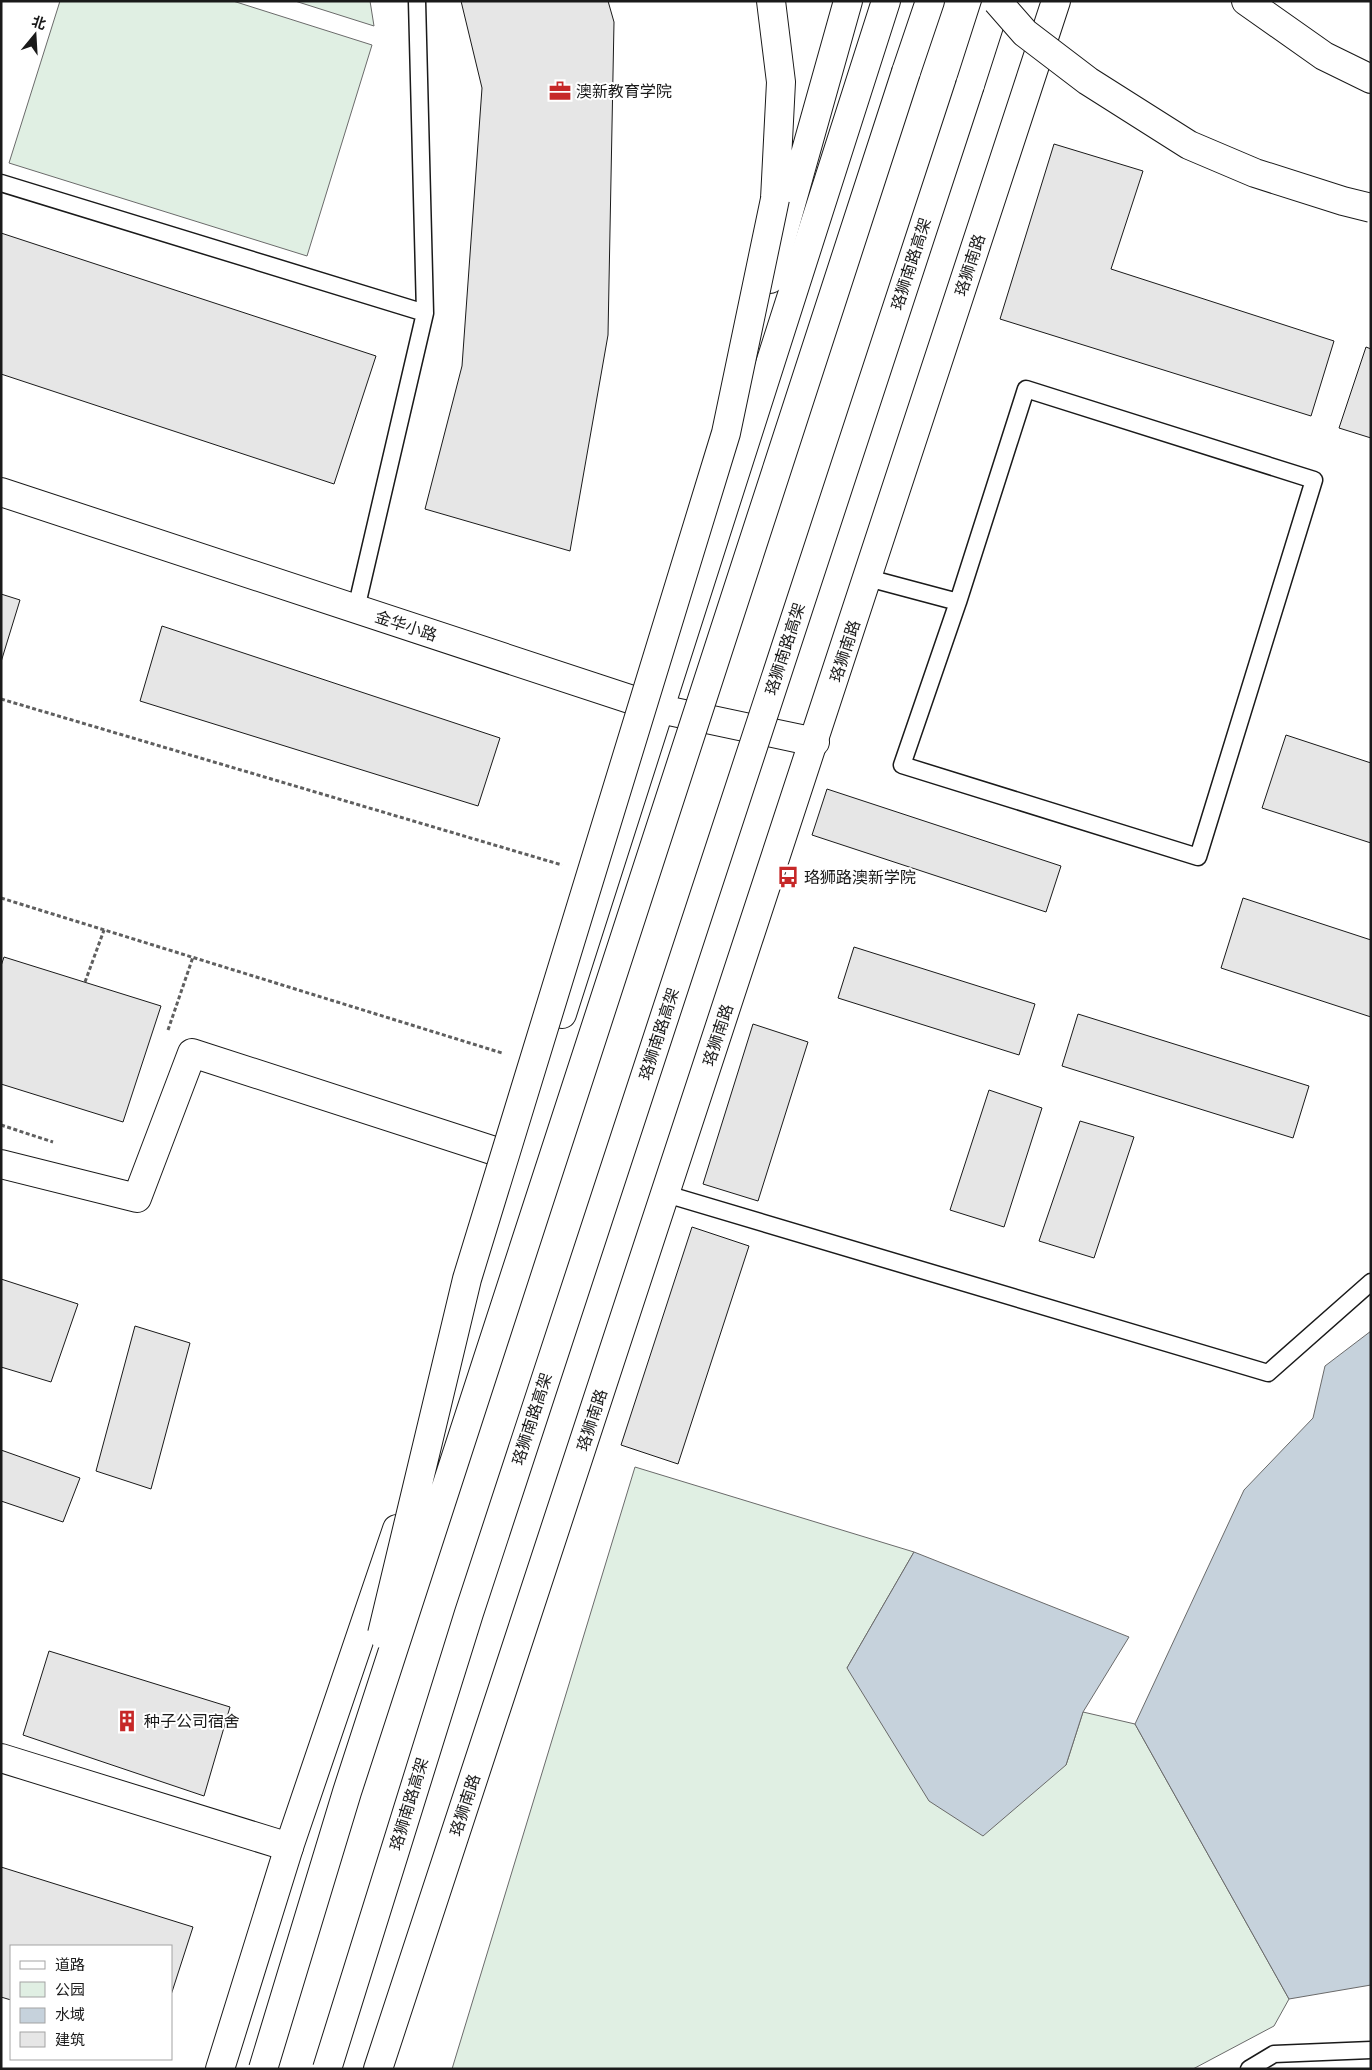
<svg xmlns="http://www.w3.org/2000/svg" width="1372" height="2070" font-family="'Times New Roman','Noto Sans SC',serif">
<style>
.green{fill:#e0efe3;stroke:#6a6a6a}
.water{fill:#c6d2dc;stroke:#6a6a6a}
.building{fill:#e6e6e6;stroke:#1a1a1a}
.lines{fill:none;stroke-linecap:round;stroke-linejoin:round}
.service-casing{stroke:#1a1a1a;stroke-width:19}
.minor-casing{stroke:#1a1a1a;stroke-width:30}
.primary-casing{stroke:#1a1a1a;stroke-width:30}
.trunk-casing{stroke:#1a1a1a;stroke-width:30}
.path{stroke:#5f5f5f;stroke-width:3;stroke-dasharray:4 2.5;stroke-linecap:butt}
.service{stroke:#fff;stroke-width:16}
.minor{stroke:#fff;stroke-width:28}
.primary{stroke:#fff;stroke-width:28}
.trunk{stroke:#fff;stroke-width:28}
.trunk-bridge-casing{stroke:#1a1a1a;stroke-width:30;stroke-linecap:butt}
.trunk-bridge{stroke:#fff;stroke-width:28}
.labels{text-anchor:middle;dominant-baseline:central;stroke-width:4;stroke-linejoin:round;paint-order:stroke}
.poi-label{font-size:16px;fill:#1a1a1a;stroke:#fff;text-anchor:start}
.street-label{font-size:16px;fill:#1a1a1a;stroke:#fff}
</style>
<rect width="100%" height="100%" fill="#fff"/>
<!-- green -->
<path class="green" d="M60 1H233L372 45 307 256 9 163Z
M295 1H370L374 26Z
M635 1467 914 1552 847 1668 1066 1765 1083 1712 1135 1724 1289 1999 1274 2026 1193 2069H452Z"/>
<!-- water -->
<path class="water" d="M1371 1331V1985L1289 1999 1135 1724 1244 1490 1313 1418 1325 1366Z
M914 1552 1129 1637 1083 1712 1066 1765 983 1836 929 1801 847 1668Z"/>
<!-- building -->
<path class="building" d="M461 1H608L614 22 608 335 570 551 425 509 462 366 482 88Z
M1054 144 1143 171 1111 269 1334 341 1311 416 1000 319Z
M1 233 376 356 334 484 1 374Z
M1366 347 1371 349V438L1339 428Z
M1 594 20 600 1 662Z
M162 626 500 738 478 806 140 701Z
M1286 735 1371 763V843L1262 808Z
M827 789 1061 866 1046 912 812 835Z
M1243 898 1371 940V1017L1221 968Z
M854 947 1035 1004 1019 1055 838 998Z
M4 957 161 1006 123 1122 1 1084V966Z
M1078 1014 1309 1086 1293 1138 1062 1066Z
M753 1024 808 1042 758 1201 703 1184Z
M989 1090 1042 1108 1004 1227 950 1210Z
M1080 1121 1134 1137 1094 1258 1039 1241Z
M692 1227 749 1246 678 1464 621 1445Z
M1 1279 78 1304 51 1382 1 1367Z
M135 1326 190 1343 151 1489 96 1471Z
M1 1450 80 1478 63 1522 1 1501Z
M49 1651 230 1707 204 1796 23 1735Z
M1 1867 193 1927 171 1995V1946H11V2000L1 1997Z"/>
<g class="lines">
<!-- service casing -->
<g class="service-casing">
<path id="service" d="M1 183 425 313
M868 578 958 602 1026 389 1314 480 1198 857 902 765 958 602
M356 609 425 313 417 1
M666 1194 1268 1373 1371 1282
M1249 2069 1274 2054 1371 2050"/>
</g>
<!-- minor casing -->
<g class="minor-casing">
<path id="minor" d="M1 492 660 709 815 742
M1 1164 137 1198 192 1053 504 1154
M1 1758 289 1847"/>
</g>
<!-- primary casing -->
<g class="primary-casing">
<path id="primary" d="M562 1014 886 1
M220 2069 289 1847 397 1529
M378 2069 1056 1"/>
</g>
<!-- trunk casing -->
<g class="trunk-casing">
<path id="trunk" d="M771 1 781 82 775 199
M1246 1 1324 56 1371 79
M906 72 930 1
M970 85 997 1
M770 279 848 1"/>
</g>
<!-- path -->
<path class="path" d="M1 699 562 865
M1 898 502 1053
M85 982 104 930
M168 1030 193 957
M1 1125 53 1142"/>
<!-- service -->
<use href="#service" class="service"/>
<!-- minor -->
<use href="#minor" class="minor"/>
<!-- primary -->
<use href="#primary" class="primary"/>
<!-- trunk -->
<use href="#trunk" class="trunk"/>
<!-- trunk-bridge casing -->
<g class="trunk-bridge-casing">
<path id="trunk-bridge" d="M997 1 1025 33 1088 81 1189 145 1255 173 1343 201 1371 208
M382 1634 467 1279 726 433 775 199
M263 2069 347 1792 906 72
M327 2069 469 1613 970 85"/>
</g>
<!-- trunk-bridge -->
<use href="#trunk-bridge" class="trunk-bridge"/>
</g>
<!-- icons -->
<defs>
<g id="office-bare" transform="scale(1.725)"><path d="M-6-3h4V-5.5h4V-3h4V5H-6ZM-1-4.5V-3h2v-1.5ZM-6 0V1H6V0Z" fill="#c62828" stroke="#fff" stroke-width="2.5" paint-order="stroke"/></g>
<g id="bus-bare" transform="scale(1.725)"><path d="M-5-6H5V4H4V6H2V4H-2V6H-4V4H-5ZM-3.5-4V0h7V-4ZM-3.5 1.2v1.5H-2V1.2ZM2 1.2v1.5H3.5V1.2Z" fill="#c62828" stroke="#fff" stroke-width="2.5" paint-order="stroke"/></g>
<g id="building-bare" transform="scale(1.725)"><path d="M-4-6H4V6H1V3H-1V6H-4ZM-2.5-4.3h1.7v1.8h-1.7ZM.8-4.3h1.7v1.8H.8ZM-2.5-1h1.7V.8h-1.7ZM.8-1h1.7V.8H.8Z" fill="#c62828" stroke="#fff" stroke-width="2.5" paint-order="stroke"/></g>
</defs>
<g fill-rule="evenodd">
<use href="#office-bare" x="560" y="91"/>
<use href="#bus-bare" x="788" y="877"/>
<use href="#building-bare" x="127" y="1721"/>
</g>
<g class="labels">
<!-- poi labels -->
<g class="poi-label">
<text x="576" y="91">澳新教育学院</text>
<text x="804" y="877">珞狮路澳新学院</text>
<text x="144" y="1721">种子公司宿舍</text>
</g>
<!-- street labels -->
<g class="street-label">
<text transform="translate(911 264) rotate(-72)">珞狮南路高架</text>
<text transform="translate(970 265) rotate(-72)">珞狮南路</text>
<text transform="translate(406 626) rotate(18)">金华小路</text>
<text transform="translate(785 649) rotate(-72)">珞狮南路高架</text>
<text transform="translate(845 651) rotate(-72)">珞狮南路</text>
<text transform="translate(659 1034) rotate(-72)">珞狮南路高架</text>
<text transform="translate(718 1035) rotate(-72)">珞狮南路</text>
<text transform="translate(532 1419) rotate(-72)">珞狮南路高架</text>
<text transform="translate(592 1420) rotate(-72)">珞狮南路</text>
<text transform="translate(409 1804) rotate(-73)">珞狮南路高架</text>
<text transform="translate(465 1805) rotate(-72)">珞狮南路</text>
</g>
</g>
<!-- border -->
<rect width="1372" height="2070" fill="none" stroke="#1a1a1a" stroke-width="5"/>
<!-- legend -->
<rect x="10" y="1945" width="162" height="115" fill="#ffffff" stroke="#a3a3a3"/>
<rect x="20" y="1961" width="25" height="8" fill="#ffffff" stroke="#a3a3a3"/>
<text x="55" y="1970" font-size="15" fill="#1a1a1a">道路</text>
<rect x="20" y="1982" width="25" height="15" fill="#e0efe3" stroke="#a3a3a3"/>
<text x="55" y="1995" font-size="15" fill="#1a1a1a">公园</text>
<rect x="20" y="2008" width="25" height="15" fill="#c6d2dc" stroke="#a3a3a3"/>
<text x="55" y="2020" font-size="15" fill="#1a1a1a">水域</text>
<rect x="20" y="2032" width="25" height="15" fill="#e6e6e6" stroke="#a3a3a3"/>
<text x="55" y="2045" font-size="15" fill="#1a1a1a">建筑</text>
<!-- north arrow -->
<g transform="translate(35 35) rotate(18)" stroke="#ffffff" stroke-width="4" paint-order="stroke">
<path d="M0-4L9 19L0 12L-9 19Z" fill="#1a1a1a"/>
<text y="-8" font-size="14" font-weight="bold" text-anchor="middle" fill="#1a1a1a">北</text>
</g>
</svg>
